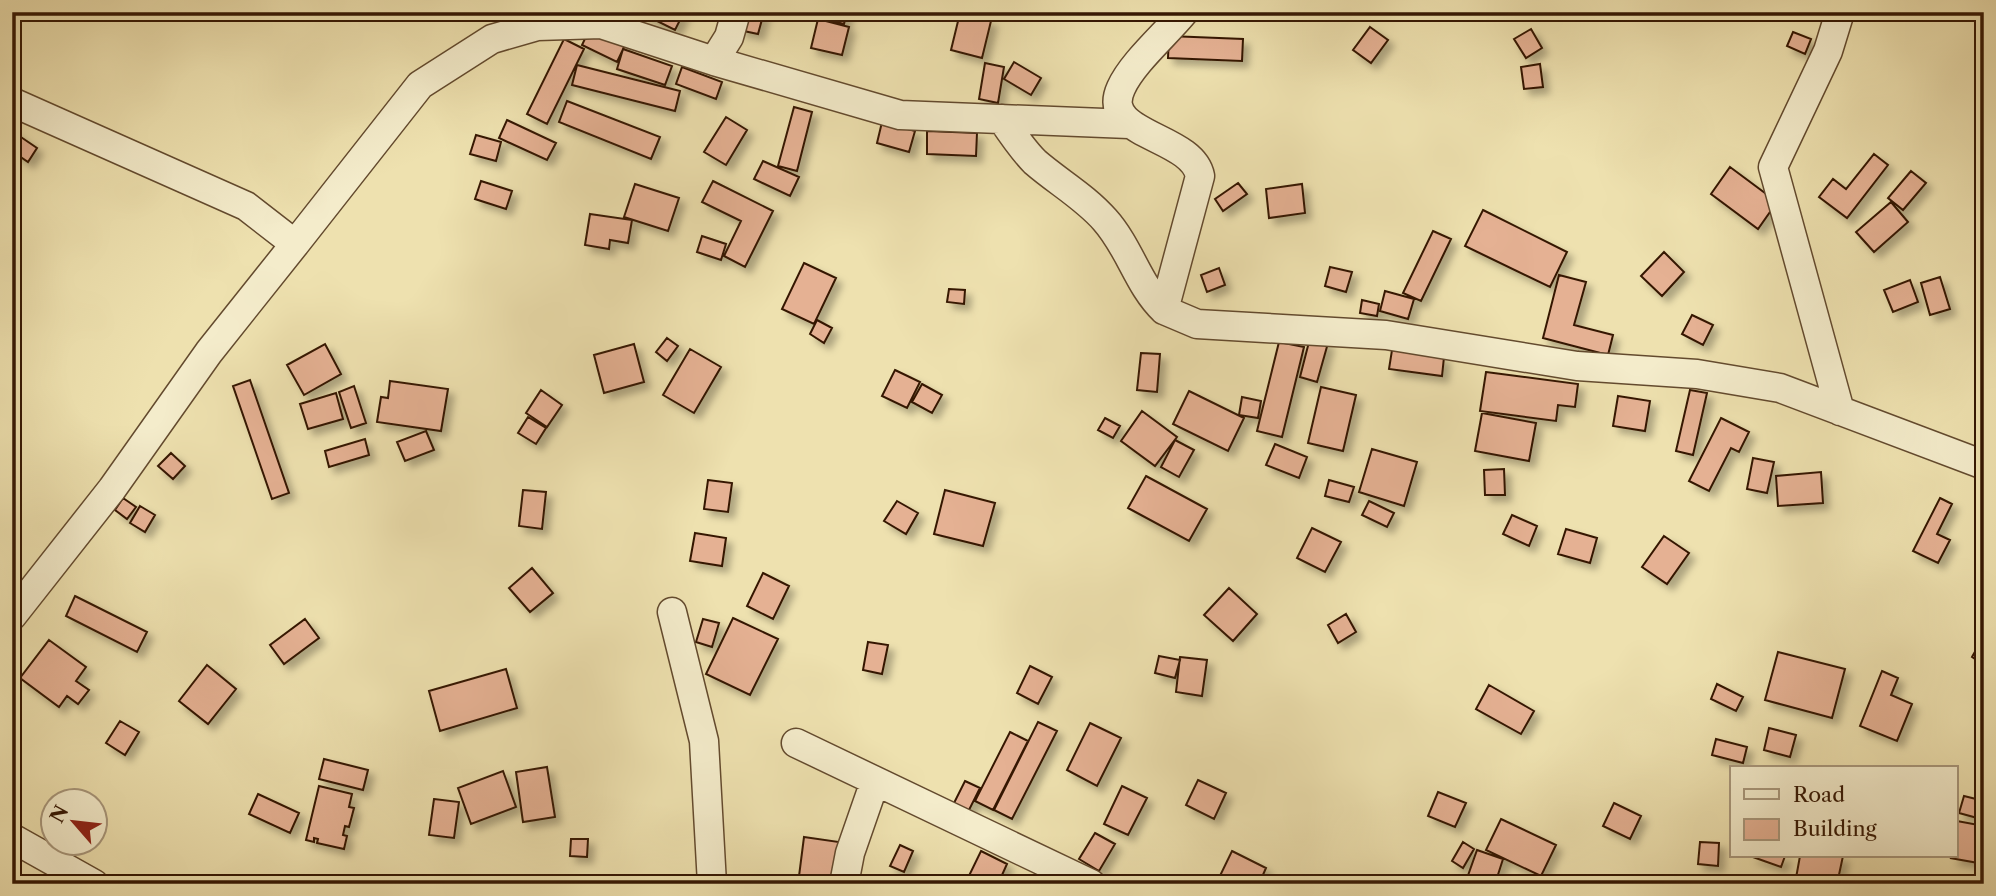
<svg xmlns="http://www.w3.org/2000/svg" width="1996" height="896" font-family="'Libre Caslon Text',serif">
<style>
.building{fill:#e5b193;stroke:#351703;stroke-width:2;filter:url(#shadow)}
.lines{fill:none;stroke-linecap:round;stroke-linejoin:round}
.minor-casing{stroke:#634a2e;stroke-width:31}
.minor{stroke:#f4eccb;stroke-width:28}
</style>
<defs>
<filter id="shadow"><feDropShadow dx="6" dy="6" stdDeviation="3.5" flood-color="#0004"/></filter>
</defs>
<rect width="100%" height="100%" fill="#eee1af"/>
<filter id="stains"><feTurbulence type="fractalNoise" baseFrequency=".00286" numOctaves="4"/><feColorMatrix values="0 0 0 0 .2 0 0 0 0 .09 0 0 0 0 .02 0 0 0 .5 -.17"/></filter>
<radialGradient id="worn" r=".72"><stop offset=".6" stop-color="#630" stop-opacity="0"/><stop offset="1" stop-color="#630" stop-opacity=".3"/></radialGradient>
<!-- building -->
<path class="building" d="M639 12H684L675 30Z
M744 12H764L758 34 739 30Z
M826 12H847L844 24 824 19Z
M960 13 991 21 982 58 951 50Z
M818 19 849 27 842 55 811 48Z
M591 26 626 43 617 62 582 45Z
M1370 27 1388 40 1371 63 1353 50Z
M1531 29 1542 48 1526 58 1514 39Z
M1793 32 1811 39 1805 54 1787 46Z
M1169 36 1243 39 1242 61 1168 58Z
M564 39 584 49 547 124 527 114Z
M623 49 672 66 665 85 617 69Z
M1014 62 1041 78 1031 95 1004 79Z
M985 63 1004 67 998 103 979 99Z
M1540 64 1543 87 1524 89 1521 67Z
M577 65 680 91 675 111 572 85Z
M682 67 722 82 716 99 676 84Z
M567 101 660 137 651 159 559 122Z
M794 107 812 112 797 171 778 166Z
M726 117 747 130 726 165 704 152Z
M507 120 556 143 547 160 499 138Z
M882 122 915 131 909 152 877 143Z
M12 131 37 148 28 162 12 151Z
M927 131 977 133 976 156 927 154Z
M476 135 501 142 496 161 470 154Z
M1874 154 1888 165 1847 218 1819 197 1833 179 1846 189Z
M763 161 799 177 790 196 754 179Z
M1730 167 1777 202 1758 229 1711 194Z
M1911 171 1926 183 1903 210 1888 198Z
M481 181 512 191 506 209 475 199Z
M713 181 773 211 745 267 724 256 741 221 702 202Z
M1238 183 1247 194 1223 211 1215 199Z
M635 184 679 198 668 231 624 217Z
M1302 184 1305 213 1269 218 1266 189Z
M1891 202 1908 222 1874 252 1856 232Z
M1483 210 1567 252 1550 287 1465 246Z
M590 214 632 220 628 243 610 240 609 249 585 245Z
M1433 231 1451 239 1421 301 1403 293Z
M702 236 726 244 721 260 697 252Z
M1664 252 1684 272 1662 296 1641 276Z
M804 263 836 278 814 324 782 309Z
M1330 267 1352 272 1346 292 1325 286Z
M1219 268 1225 285 1207 292 1201 275Z
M1559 275 1586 282 1574 325 1613 335 1608 355 1543 338Z
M1940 277 1950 309 1930 315 1921 283Z
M1910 280 1918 302 1893 312 1884 290Z
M949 289 965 290 964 304 947 302Z
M1385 291 1414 299 1408 319 1380 311Z
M1362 300 1379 304 1377 316 1360 313Z
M1692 315 1713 325 1703 345 1682 334Z
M817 320 832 328 824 343 810 334Z
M667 338 678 346 667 361 656 352Z
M1310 338 1328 343 1317 382 1300 377Z
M1279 342 1304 347 1282 437 1257 431Z
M325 344 341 374 304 395 287 365Z
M634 344 644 382 604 393 594 355Z
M690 349 721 367 694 413 663 395Z
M1392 350 1444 357 1442 376 1389 369Z
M1141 353 1160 354 1157 392 1137 390Z
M895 370 920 382 907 408 882 396Z
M1486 372 1578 384 1575 407 1558 405 1556 421 1480 411Z
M250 380 289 493 272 499 233 386Z
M390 381 448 389 441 431 377 422 381 397 388 398Z
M922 384 942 395 932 413 912 402Z
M354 386 366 423 351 428 339 392Z
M1321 387 1356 395 1343 451 1308 443Z
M541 390 562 405 547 427 526 413Z
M1690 390 1707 393 1693 455 1676 451Z
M1189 391 1244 418 1228 451 1173 424Z
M336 393 343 419 308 429 300 404Z
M1618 396 1650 401 1645 431 1613 426Z
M1242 397 1261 401 1258 418 1239 415Z
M1142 411 1177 437 1155 466 1121 441Z
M1482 413 1536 423 1529 461 1475 451Z
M528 417 546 428 536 444 518 433Z
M1105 418 1120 426 1113 438 1098 430Z
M1721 418 1749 432 1739 452 1731 448 1709 491 1689 481Z
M426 431 434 450 405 461 397 442Z
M365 439 369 455 329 467 325 451Z
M1175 440 1194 450 1179 477 1161 467Z
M1275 444 1307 457 1299 478 1266 465Z
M1372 449 1417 462 1404 506 1359 492Z
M171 453 185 466 173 479 158 466Z
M1753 458 1774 462 1767 493 1747 489Z
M1504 469 1505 495H1485L1484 470Z
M1821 472 1823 503 1778 506 1776 476Z
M1146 476 1207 509 1189 541 1128 508Z
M708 480 732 483 728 512 704 509Z
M1329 480 1354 487 1349 502 1325 496Z
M523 490 546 492 542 529 519 526Z
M945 490 995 503 983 546 934 534Z
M123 498 136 507 127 519 115 510Z
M1940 498 1952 504 1937 534 1950 540 1938 563 1913 551Z
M897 501 918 513 906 534 884 521Z
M1369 501 1394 513 1387 527 1362 515Z
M140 506 155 515 145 532 130 523Z
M1512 515 1537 526 1529 546 1503 534Z
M1312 528 1341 542 1325 572 1297 558Z
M1566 529 1597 538 1590 563 1558 554Z
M695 533 726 538 722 566 690 561Z
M1664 536 1689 553 1667 584 1642 567Z
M532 568 553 593 530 612 509 588Z
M763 573 789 586 773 619 747 606Z
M1229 588 1257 614 1233 641 1204 615Z
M75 596 147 632 137 652 66 616Z
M1346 614 1356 632 1338 643 1328 625Z
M733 618 778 639 750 695 706 674Z
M305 619 319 638 284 664 270 645Z
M703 619 719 623 712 647 696 642Z
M1984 636V665L1972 657Z
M49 640 86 667 76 681 89 690 78 704 67 696 59 707 20 678Z
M868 642 888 645 882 674 863 670Z
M1778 652 1845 669 1832 718 1765 700Z
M1159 656 1180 660 1175 678 1155 673Z
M1180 657 1207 660 1202 696 1176 692Z
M207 665 236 689 208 724 179 701Z
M1030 666 1052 677 1038 704 1017 693Z
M506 669 517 708 440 731 429 691Z
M1882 671 1898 678 1891 695 1912 704 1897 741 1860 726Z
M1717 684 1743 697 1736 711 1711 699Z
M1489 685 1534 711 1521 734 1476 709Z
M120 721 139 732 125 755 106 743Z
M1038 722 1057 731 1012 819 994 810Z
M1090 723 1121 738 1097 786 1067 770Z
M1769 728 1796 735 1790 757 1764 750Z
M1010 732 1028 741 993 810 975 801Z
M1716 739 1747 747 1743 763 1712 755Z
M324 759 368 770 363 790 319 779Z
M547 767 555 817 523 822 516 772Z
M503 771 516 807 471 824 458 788Z
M1198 780 1226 793 1214 819 1186 805Z
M965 781 980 788 968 812 953 805Z
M319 786 352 794 349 807 354 808 349 827 345 826 343 835 347 836 344 849 317 843 318 839 314 838V842L306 840Z
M1122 786 1147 798 1128 835 1104 824Z
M1438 792 1466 803 1455 827 1428 816Z
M258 794 299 813 290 833 249 814Z
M1964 796 1984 801 1981 819 1959 813Z
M434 799 459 802 454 838 429 835Z
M1614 803 1641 816 1630 839 1603 826Z
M1501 819 1556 845 1541 876 1486 850Z
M1957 821 1984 826V864L1950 858 1956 856Z
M1095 833 1115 844 1099 871 1079 859Z
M804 837 839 842 834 884H798Z
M571 839H588L587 857 570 856Z
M1463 842 1474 849 1463 868 1452 861Z
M1700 842 1719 843 1718 866 1698 864Z
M900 845 913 851 904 872 890 866Z
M1477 850 1503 859 1495 884H1465Z
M981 851 1007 864 998 884H965Z
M1232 851 1266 868 1259 884H1216Z
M1750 856H1785L1781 867Z
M1800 856H1843L1837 884 1796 878Z"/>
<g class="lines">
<!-- minor casing -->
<g class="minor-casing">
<path id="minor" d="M1184 12C1166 34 1132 63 1121 88 1099 136 1192 135 1200 176L1164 310 1197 324 1386 335 1577 366 1697 374 1780 388 1984 465
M714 61 729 37 736 12
M12 102 246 206 295 244 209 352 112 489 12 616
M1002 119C1012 134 1022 149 1035 162 1058 182 1085 197 1105 220 1130 248 1138 285 1164 310
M295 244 420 85 492 39 537 26 601 24 714 61 900 115 1129 124
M1840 411 1773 167 1828 51 1840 12
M672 612 704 741 712 884
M796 743 1091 884
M12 838 94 884
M844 884 850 853 875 781"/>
</g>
<!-- minor -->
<use href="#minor" class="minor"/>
</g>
<!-- margin -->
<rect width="1996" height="896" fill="none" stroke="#eee1af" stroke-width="42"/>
<rect x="14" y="14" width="1968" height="868" fill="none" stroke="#351703" stroke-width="3.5"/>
<rect x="21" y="21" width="1954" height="854" fill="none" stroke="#351703" stroke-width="2"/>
<!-- legend -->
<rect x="1730" y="766" width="228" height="91" fill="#f4eccb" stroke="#a8977b" stroke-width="2"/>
<rect x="1744" y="789" width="35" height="10" fill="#f4eccb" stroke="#a8977b" stroke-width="2"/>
<text x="1793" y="802" font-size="21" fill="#351703">Road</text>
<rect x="1744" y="819" width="35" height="21" fill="#e5b193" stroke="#a8977b" stroke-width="2"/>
<text x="1793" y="836" font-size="21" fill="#351703">Building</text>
<!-- north arrow -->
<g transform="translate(74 822) rotate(298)"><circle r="33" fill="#f4eccb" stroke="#a8977b" stroke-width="2"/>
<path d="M0-5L12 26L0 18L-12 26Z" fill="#8f2418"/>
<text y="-10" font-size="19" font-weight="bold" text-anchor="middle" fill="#351703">N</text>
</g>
<rect width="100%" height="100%" filter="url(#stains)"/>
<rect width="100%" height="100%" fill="url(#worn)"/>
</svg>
